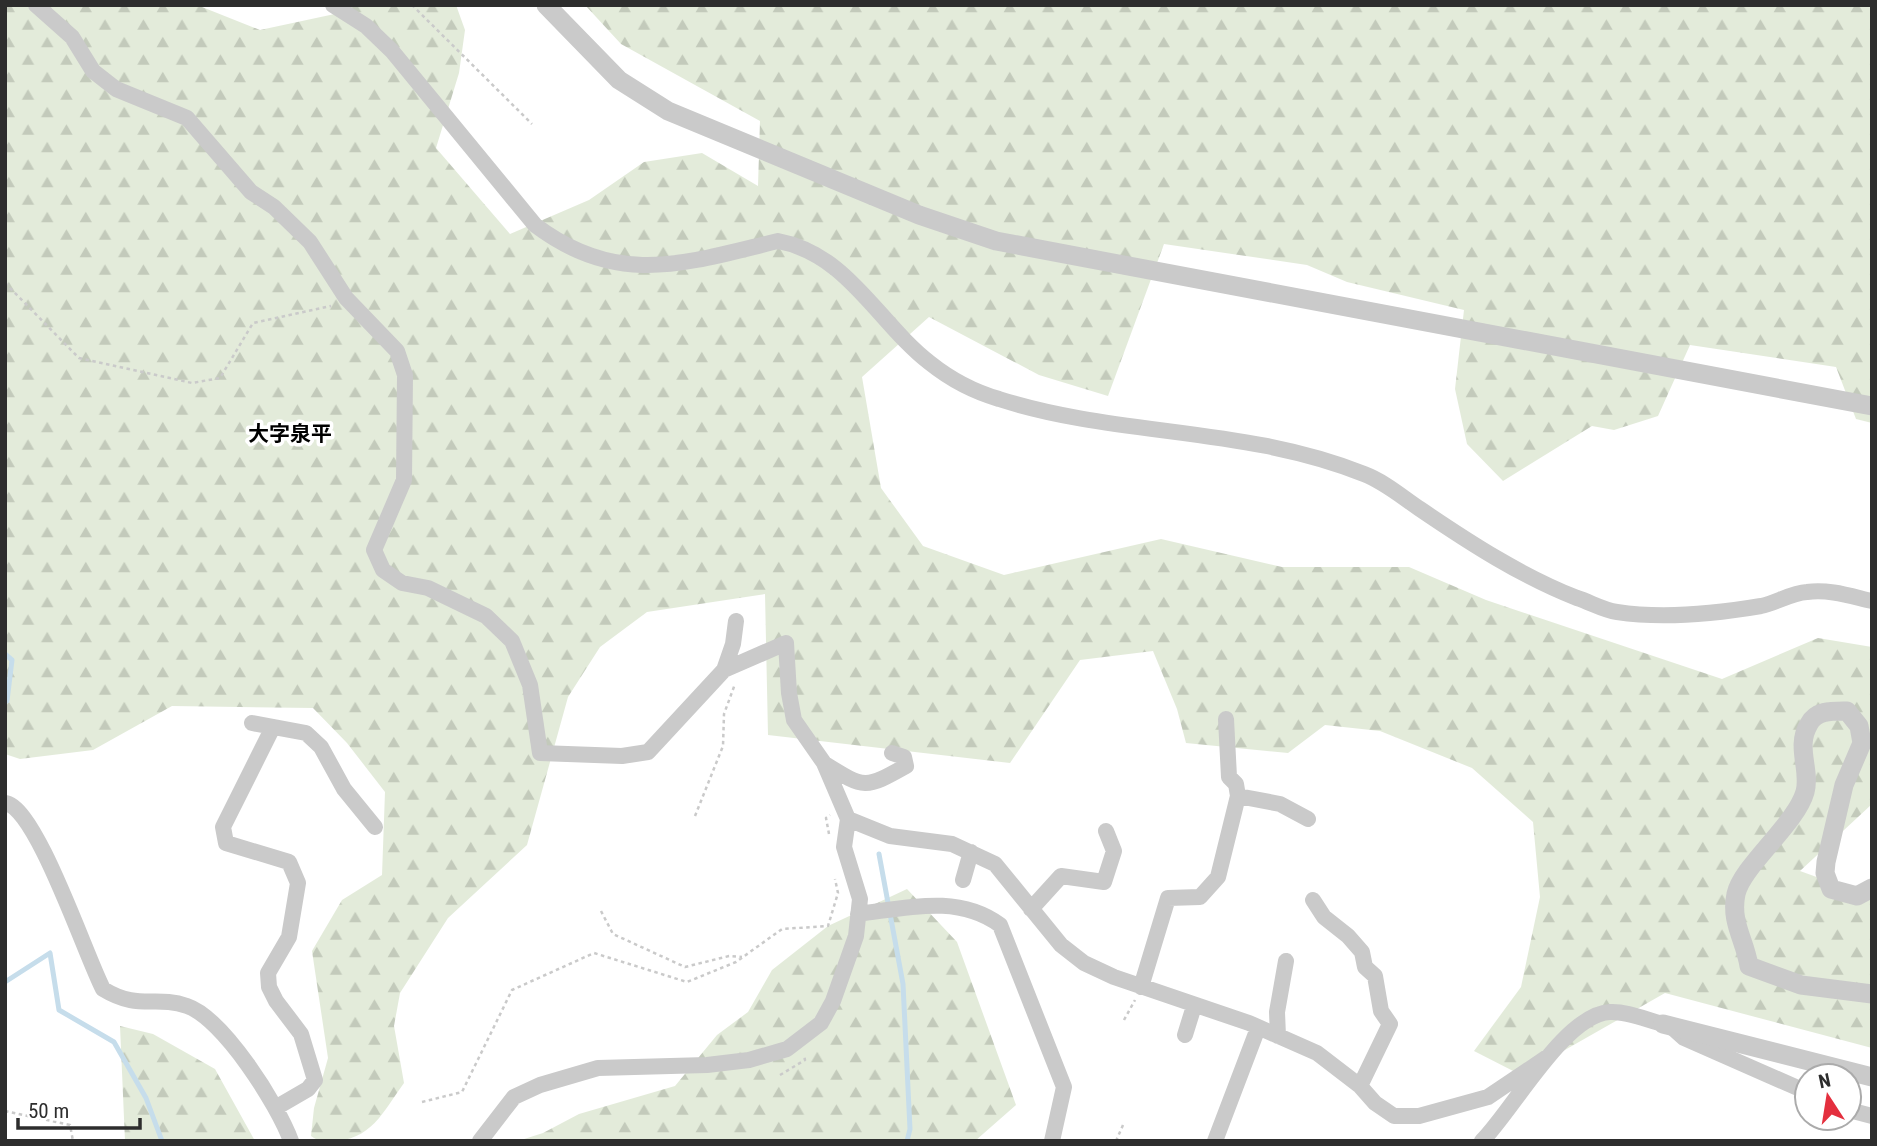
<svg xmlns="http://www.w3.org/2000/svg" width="1877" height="1146" font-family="'Roboto Condensed','Noto Sans JP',sans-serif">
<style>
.forest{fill:url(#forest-firs)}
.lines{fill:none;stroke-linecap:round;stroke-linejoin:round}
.stream{stroke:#c6ddeb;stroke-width:5}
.path{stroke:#cacaca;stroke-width:2.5;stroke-dasharray:3.5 3.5;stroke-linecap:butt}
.minor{stroke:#cacaca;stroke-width:16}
.tertiary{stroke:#cacaca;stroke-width:19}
.labels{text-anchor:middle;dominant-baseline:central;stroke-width:7;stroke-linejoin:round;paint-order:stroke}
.quarter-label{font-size:21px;font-weight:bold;fill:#000;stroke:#fff}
</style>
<defs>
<pattern id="forest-firs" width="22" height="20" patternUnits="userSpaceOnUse" patternTransform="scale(1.75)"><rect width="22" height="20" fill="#e3ebda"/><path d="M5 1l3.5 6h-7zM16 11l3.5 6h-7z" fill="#c3cabb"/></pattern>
</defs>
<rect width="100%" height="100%" fill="#fff"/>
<!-- forest -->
<path class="forest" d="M5 5H197L260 30 344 12 345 5H456L465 30 459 73 436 148 510 234 589 200 644 162 702 153 758 186 760 121 621 44 585 5H1872V423L1856 419 1836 367 1690 345 1658 416 1614 430 1592 426 1503 481 1467 444 1455 389 1464 310 1347 282 1307 265 1164 244 1108 396 1039 375 929 317 862 377 881 488 923 546 1004 575 1161 539 1282 567H1409L1486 600 1722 679 1818 638 1872 647V804L1800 871 1872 897V1048L1665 993 1521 1075 1474 1051 1521 987 1540 897 1533 822 1472 768 1380 731 1325 725 1288 753 1186 743 1177 709 1153 651 1080 660 1010 763 768 735 765 594 647 612 600 647 568 697 527 845 448 918 400 993 394 1026 404 1083C383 1112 371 1141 331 1141 323 1141 318 1141 311 1136L314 1108 328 1058 312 951 342 900 382 875 385 792 347 743 313 708 172 706 93 750 20 759 5 754Z
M907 889 957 942 1016 1105 975 1141H518L543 1133 579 1114 675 1086 717 1035 748 1012 772 970 828 926Z
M120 1026 153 1034 215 1069 255 1141H125Z"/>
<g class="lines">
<!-- stream -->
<path class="stream" d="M5 654 12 660 7 701
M879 854 903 984 910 1129 907 1141
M5 982 50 953 59 1010 114 1042 146 1098 162 1141"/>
<!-- path -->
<path class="path" d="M412 5 532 124
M5 283 79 358 192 383 220 378 253 323 331 306
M695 816 723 746 724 714 735 684
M829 834 826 818 830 815
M601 911 613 934 685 967 729 956 742 957
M1124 1020 1135 1000
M780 1075 805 1060 804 1055
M422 1102 462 1092 512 990 594 953 687 982 736 962 782 929 828 926 838 893 835 879
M5 1111 70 1125 73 1141
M1116 1141 1123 1125"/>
<!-- minor -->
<path class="minor" d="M36 5 72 37 93 71 116 89 187 118 251 192 274 207 310 242 346 298 397 351 405 375 404 480 374 550 383 570 402 583 428 588 486 616 512 641 530 685 540 753 622 756 648 752 724 670 786 643 789 693 794 720 824 763 848 819 844 847 860 899 856 936 833 1001 821 1023 787 1049 749 1060 707 1065 598 1068 540 1085 514 1097 480 1141
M333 5 366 26 392 51 535 225C618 288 686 263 778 241 848 254 878 323 930 363 950 379 975 392 999 399 1118 437 1244 426 1364 474 1385 482 1402 497 1420 509 1470 543 1521 576 1577 598 1590 602 1603 610 1617 612 1663 619 1714 614 1761 606 1776 603 1791 593 1807 592 1829 589 1850 596 1872 601
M724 670 733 644 736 621
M1226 719 1229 777 1236 784 1238 796
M252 723 306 733 321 747 344 789 375 827
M273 727 223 827 226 843 289 862 298 883 289 937 268 973 269 987 276 1001 301 1034 315 1080 308 1089 277 1107
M825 764C865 789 865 789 906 766L904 757 892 753
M5 803C36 806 86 957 103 989 139 1011 155 995 187 1006 223 1018 278 1105 291 1141
M848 819 890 836 952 844 995 864 1061 945 1084 963 1114 977 1249 1023 1317 1053 1360 1086 1375 1103 1394 1116H1419L1488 1097 1546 1058
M963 880 971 852
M1313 900 1324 917 1348 936 1362 952 1365 967 1375 976 1381 1011 1390 1024 1360 1086
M1031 909 1061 876 1104 882 1114 851 1106 831
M858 914C907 908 958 894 1000 925L1064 1087 1052 1141
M1141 987 1168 898 1200 897 1218 877 1238 796 1280 804 1308 819
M1674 1029 1684 1038 1807 1092
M1185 1035 1194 1006
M1278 1036 1277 1012 1286 961
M1849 1110 1872 1116
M1215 1141 1258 1028
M1482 1141C1513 1110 1565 1014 1610 1012 1626 1011 1647 1020 1663 1024"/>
<!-- tertiary -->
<path class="tertiary" d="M546 5 619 80 668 111 919 215 996 241 1872 406
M1872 888 1857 896 1831 889 1825 873 1826 862 1844 785 1862 743 1859 726 1847 711C1833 711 1816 710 1809 724 1795 747 1811 769 1805 792 1796 824 1742 866 1736 894 1730 922 1745 940 1749 966L1801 985 1872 994
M1663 1024 1872 1077"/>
</g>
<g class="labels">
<!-- quarter labels -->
<g class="quarter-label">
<text x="290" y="434">大字泉平</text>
</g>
</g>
<!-- border -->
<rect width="1877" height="1146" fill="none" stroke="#2d2d2d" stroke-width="14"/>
<!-- north arrow -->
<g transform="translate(1828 1097) rotate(348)"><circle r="33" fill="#ffffff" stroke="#ababab" stroke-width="2"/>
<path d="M0-5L12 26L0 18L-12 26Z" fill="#e42f3e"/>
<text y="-10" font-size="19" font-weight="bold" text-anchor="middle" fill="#2d2d2d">N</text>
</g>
<!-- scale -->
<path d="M18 1118v10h122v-10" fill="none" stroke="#2d2d2d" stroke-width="3.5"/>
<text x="28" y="1118" font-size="21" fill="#2d2d2d" stroke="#ffffff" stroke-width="5" paint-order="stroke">50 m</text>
</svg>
